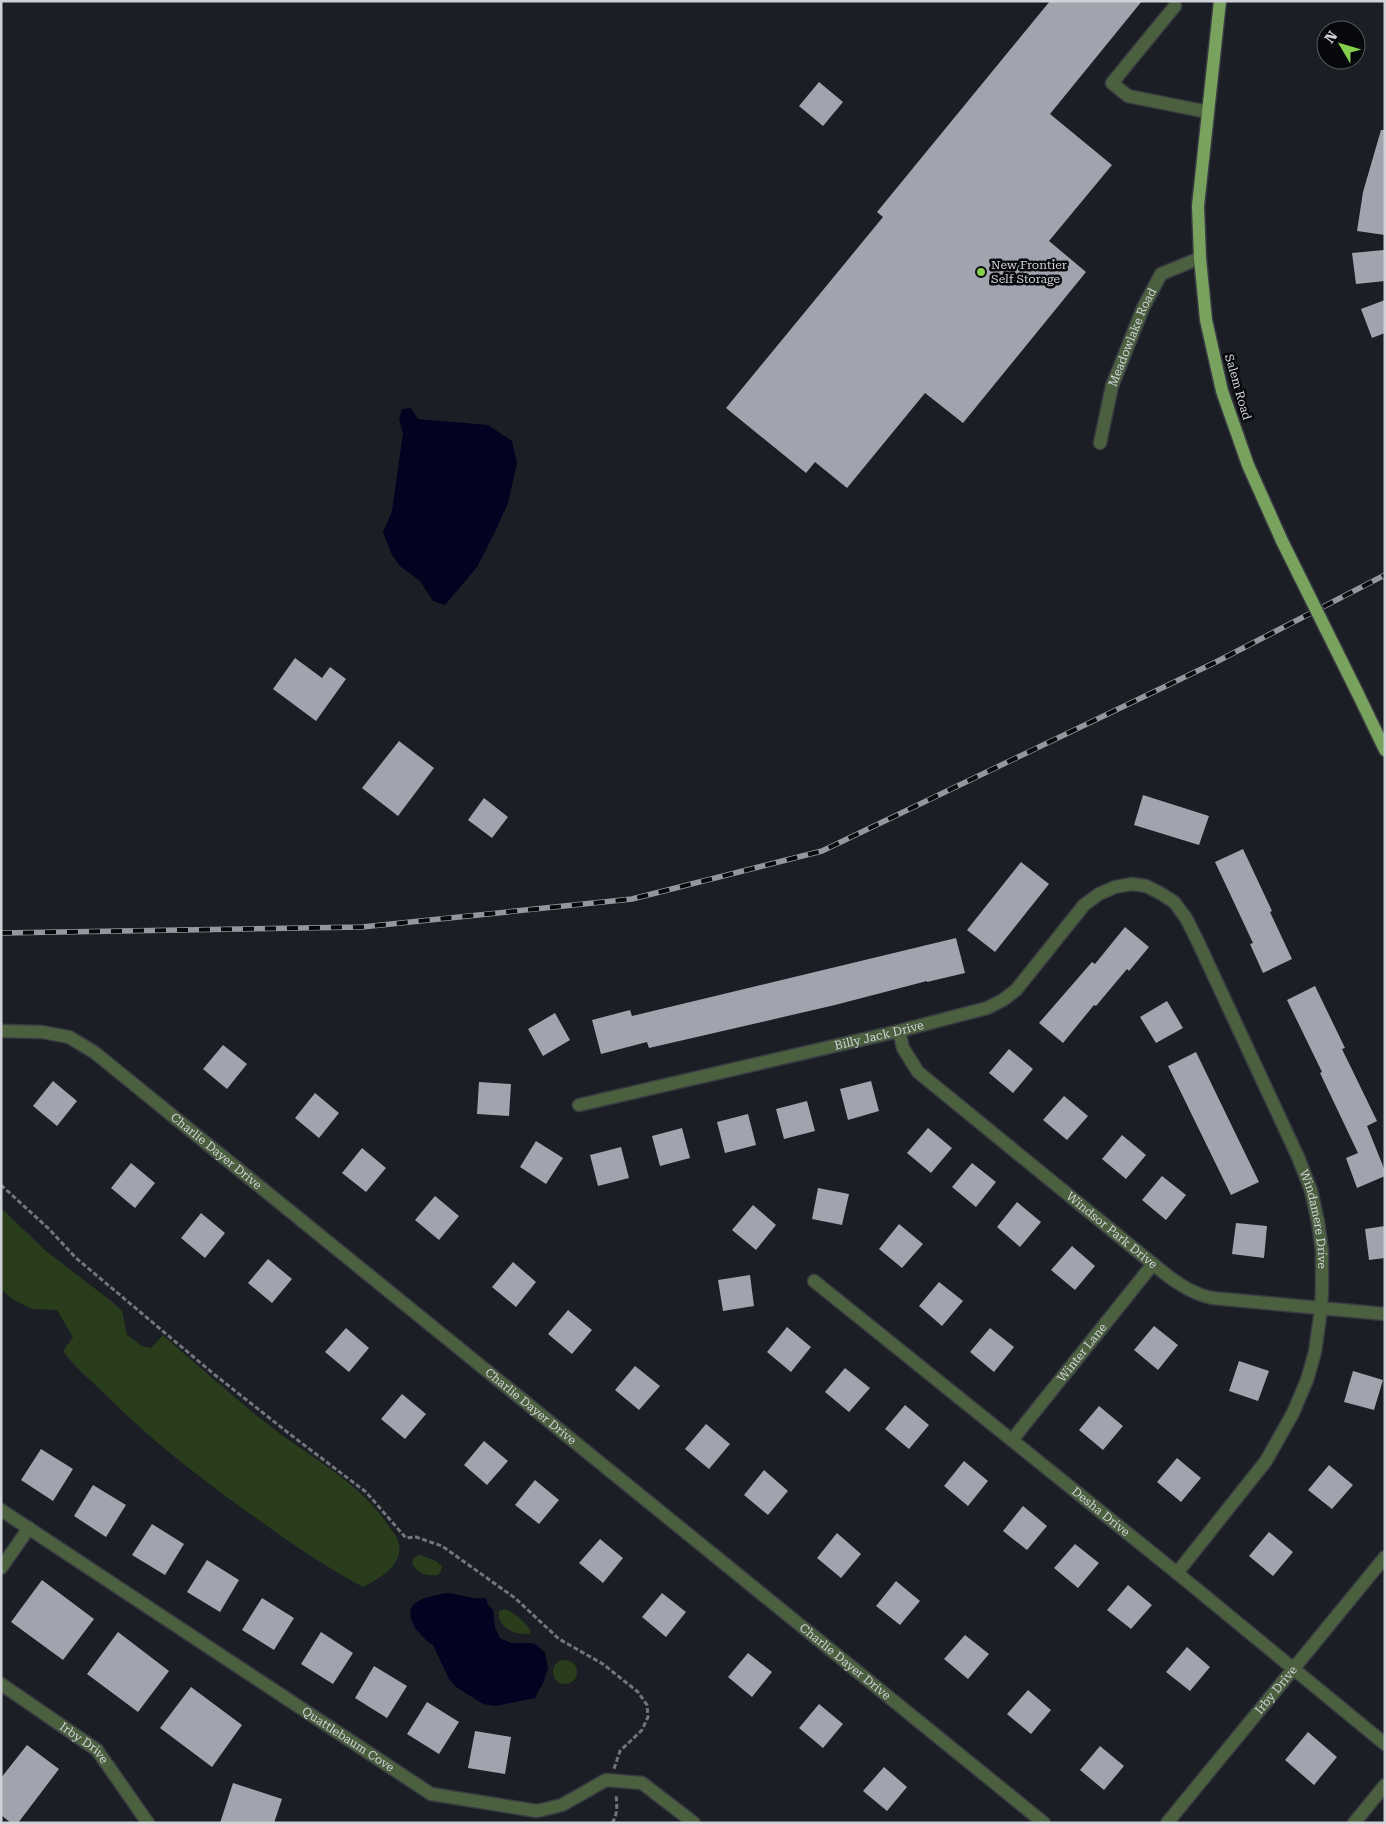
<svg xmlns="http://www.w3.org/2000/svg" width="1386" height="1824" font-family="'Roboto Serif',serif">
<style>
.green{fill:#293d1c}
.water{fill:#030220}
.building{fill:#a1a3ae}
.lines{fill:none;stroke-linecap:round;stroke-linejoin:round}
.minor-casing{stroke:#393b42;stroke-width:15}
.major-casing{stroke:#393b42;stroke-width:15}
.path{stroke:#73757c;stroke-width:3;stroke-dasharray:5 2.5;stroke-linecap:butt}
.minor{stroke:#4b603f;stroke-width:12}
.major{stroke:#78a25d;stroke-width:12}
.rail-casing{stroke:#96979e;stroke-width:5.5}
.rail{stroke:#07080b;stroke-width:4;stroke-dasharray:11;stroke-linecap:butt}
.major-bridge-casing{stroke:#393b42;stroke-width:15;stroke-linecap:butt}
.major-bridge{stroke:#78a25d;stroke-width:12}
.poi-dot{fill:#84cf4d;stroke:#07080b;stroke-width:2}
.labels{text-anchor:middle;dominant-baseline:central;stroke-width:5;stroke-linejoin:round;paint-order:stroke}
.poi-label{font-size:12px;fill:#d1d2d8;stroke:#07080b;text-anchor:start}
.street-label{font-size:12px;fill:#d1d2d8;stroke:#07080b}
</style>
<rect width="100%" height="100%" fill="#1c1e26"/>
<!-- green -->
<path class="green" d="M1 1208 46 1251 111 1301 122 1311 127 1335 142 1346 151 1348 163 1335C200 1367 236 1400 275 1430 315 1460 363 1485 390 1528 393 1532 397 1536 398 1541 406 1563 379 1579 363 1587 320 1564 281 1536 242 1508 195 1474 149 1438 108 1397 93 1382 76 1369 63 1351L73 1337 57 1310 32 1309 12 1299 1 1289Z
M420 1555 436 1561 442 1566 441 1571 438 1575C426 1576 420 1575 412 1564L414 1557Z
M505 1609C515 1613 525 1622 531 1631L529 1634C515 1635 497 1628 499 1611Z
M553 1672a12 12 0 1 1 24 0a12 12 0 1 1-24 0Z"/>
<!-- water -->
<path class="water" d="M411 408 418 419 488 425 512 441 517 463 508 503 494 534 477 567 445 605 433 601 420 581 400 566 392 555 383 532 392 511 403 433 399 419 402 409Z
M447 1593C460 1594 473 1600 486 1598L488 1605 493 1610 495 1628 500 1638 511 1643H531L537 1645 545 1653 548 1668 544 1681 535 1698 495 1706 483 1704 456 1687 449 1679 433 1645C428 1643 420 1634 416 1629 398 1601 426 1597 447 1593Z"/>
<!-- building -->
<path class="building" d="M1050 1H1142L1050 114 1112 165 1049 241 1086 272 963 423 925 393 847 488 815 462 806 473 726 408 883 217 877 212Z
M819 82 843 102 823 126 799 106Z
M1381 130H1385V235L1357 231 1363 192Z
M1384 250 1385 281 1356 284 1352 253Z
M1385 300V333L1372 338 1361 309Z
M295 658 322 678 330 667 346 679 316 721 273 689Z
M399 741 434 768 398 816 362 788Z
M1143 795 1209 816 1199 845 1134 825Z
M484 798 508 817 492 838 468 820Z
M1243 849 1272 911 1270 912 1292 959 1263 973 1250 944 1253 943 1215 862Z
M1021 862 1049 884 995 952 967 930Z
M1125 927 1149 947 1129 971 1127 969 1096 1006 1094 1005 1063 1043 1039 1023 1092 962 1095 964Z
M956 938 965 973 927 982V981L835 1005 649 1048 647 1042 601 1054 592 1020 630 1010 632 1016Z
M1315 986 1345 1048 1342 1049 1377 1121 1367 1126 1385 1171V1176L1357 1188 1346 1158 1358 1153 1320 1073 1322 1072 1287 1000Z
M1167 1001 1183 1028 1156 1043 1140 1017Z
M555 1013 570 1040 543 1056 528 1029Z
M223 1045 247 1064 227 1089 203 1069Z
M1009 1049 1033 1069 1013 1093 989 1073Z
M1196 1052 1259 1182 1231 1195 1168 1066Z
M53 1081 77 1101 57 1126 33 1106Z
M871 1081 879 1111 848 1120 840 1089Z
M479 1082 511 1084 509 1116 477 1114Z
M315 1093 339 1113 319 1138 295 1118Z
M1064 1096 1088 1116 1067 1140 1043 1120Z
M807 1101 815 1131 784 1139 776 1109Z
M748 1114 756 1145 725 1153 717 1122Z
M682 1128 690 1158 660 1166 652 1136Z
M928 1128 952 1148 931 1173 907 1153Z
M1122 1135 1146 1155 1126 1179 1102 1159Z
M536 1141 563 1158 546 1184 520 1167Z
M621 1147 629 1178 598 1186 590 1155Z
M362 1148 386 1168 366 1192 342 1173Z
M131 1163 155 1183 135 1208 111 1188Z
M972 1163 996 1182 976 1207 952 1187Z
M1162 1176 1186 1195 1166 1220 1142 1200Z
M818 1188 849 1194 842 1225 812 1219Z
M435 1196 459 1216 439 1240 415 1220Z
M1017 1202 1041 1222 1020 1247 997 1227Z
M753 1205 776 1225 756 1250 732 1230Z
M201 1213 225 1233 205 1258 181 1238Z
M1236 1223 1267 1226 1264 1258 1232 1254Z
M899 1224 923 1244 902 1268 879 1249Z
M1385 1226V1258L1369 1260 1365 1229Z
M1072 1246 1095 1266 1075 1290 1051 1270Z
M268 1259 292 1279 272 1303 248 1283Z
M513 1262 536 1282 516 1307 492 1287Z
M750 1275 754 1306 723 1311 718 1280Z
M939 1282 963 1301 942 1326 919 1306Z
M568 1310 592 1330 572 1354 548 1334Z
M1154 1326 1178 1345 1158 1370 1134 1350Z
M787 1327 811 1347 791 1372 767 1352Z
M346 1328 369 1348 349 1372 325 1352Z
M990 1328 1014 1347 994 1372 970 1352Z
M1239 1361 1269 1371 1258 1401 1229 1391Z
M635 1366 660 1386 639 1410 615 1390Z
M845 1368 870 1388 849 1412 825 1392Z
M1353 1371 1383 1380 1374 1410 1344 1402Z
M402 1394 426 1414 405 1439 381 1419Z
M905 1405 929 1425 909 1449 885 1429Z
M1099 1406 1123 1426 1103 1450 1079 1430Z
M706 1424 730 1444 709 1469 685 1449Z
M484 1441 508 1461 487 1485 464 1465Z
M41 1449 73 1469 53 1501 21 1480Z
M1177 1458 1201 1478 1181 1502 1157 1482Z
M964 1461 988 1481 968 1506 944 1486Z
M1329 1465 1353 1485 1332 1509 1308 1490Z
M764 1470 788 1491 768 1515 744 1495Z
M535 1480 559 1500 539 1524 515 1505Z
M93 1485 126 1505 106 1537 74 1516Z
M1023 1506 1047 1526 1027 1550 1003 1531Z
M152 1524 184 1544 165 1575 132 1555Z
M1269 1532 1293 1552 1273 1576 1249 1556Z
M837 1533 861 1554 841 1578 817 1558Z
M600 1539 623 1558 603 1583 579 1563Z
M1075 1544 1099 1563 1078 1588 1054 1568Z
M207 1560 239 1580 220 1612 187 1592Z
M42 1580 94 1619 63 1660 11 1622Z
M896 1581 920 1601 900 1625 876 1606Z
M1128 1585 1152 1605 1131 1629 1107 1610Z
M662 1593 686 1612 666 1637 642 1617Z
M262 1598 294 1618 274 1650 242 1630Z
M118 1632 169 1671 138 1712 87 1674Z
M321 1632 353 1653 333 1684 301 1664Z
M965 1635 989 1654 968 1679 944 1659Z
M1187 1647 1210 1667 1190 1691 1166 1672Z
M748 1653 772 1672 752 1697 728 1677Z
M374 1666 407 1686 387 1718 355 1698Z
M191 1687 242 1725 212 1767 160 1728Z
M1028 1690 1051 1710 1031 1734 1007 1714Z
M427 1702 459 1722 439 1754 407 1734Z
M819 1704 843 1724 823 1748 799 1728Z
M475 1731 511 1737 505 1774 468 1768Z
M1308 1732 1337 1757 1314 1785 1285 1760Z
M27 1745 59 1769 18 1823H11L1 1815V1778Z
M1100 1746 1124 1766 1104 1790 1080 1770Z
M884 1767 907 1787 887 1811 863 1791Z
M233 1783 282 1799 274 1823H220Z"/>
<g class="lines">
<!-- minor casing -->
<g class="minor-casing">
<g id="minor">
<path d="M1175 6 1112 83 1128 96 1208 112"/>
<path id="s1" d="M1100 443 1112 386 1143 308 1161 274 1200 258"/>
<path id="s2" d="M1 1031 42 1032 69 1037 94 1052 1044 1823"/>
<path id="s3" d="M899 1031 903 1048 918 1072 1153 1264C1171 1279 1189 1293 1212 1298L1385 1314"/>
<path id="s4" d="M579 1105 899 1031 987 1008 1003 1000 1016 990 1084 905 1099 894 1115 887 1131 884 1146 886 1160 893 1174 902 1186 918 1198 942 1298 1157 1311 1190 1318 1222 1322 1251V1290L1321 1309 1315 1352 1307 1380 1293 1413 1266 1461 1177 1573"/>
<path id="s5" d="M814 1281 1177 1573 1385 1744"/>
<path id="s6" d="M1012 1440 1153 1264"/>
<path id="s7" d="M1 1510 431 1794 537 1811 562 1805 606 1780 642 1783 694 1823"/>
<path d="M1 1568 29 1528"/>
<path id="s8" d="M1 1684 97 1750 148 1823"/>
<path id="s9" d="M1167 1823 1385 1557"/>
<path d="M1354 1823 1385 1785"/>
</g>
</g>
<!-- major casing -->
<g class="major-casing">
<path id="major" d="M1220 1 1198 206 1200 258 1206 320 1222 391 1248 465 1282 541
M1358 694 1385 750"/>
</g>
<!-- path -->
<path class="path" d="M1 1185 49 1229 76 1258 215 1375 291 1435 366 1492 406 1538 416 1537 442 1546 515 1598 559 1639 603 1664 638 1692 647 1705 648 1717 642 1730 620 1751 614 1769
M612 1823C618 1815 617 1804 616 1795"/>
<!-- minor -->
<use href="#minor" class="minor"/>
<!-- major -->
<use href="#major" class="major"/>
<!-- rail casing -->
<g class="rail-casing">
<path id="rail" d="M1 933 362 927 632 899 822 851 1216 662 1385 575"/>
</g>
<!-- rail -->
<use href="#rail" class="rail"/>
<!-- major-bridge casing -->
<g class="major-bridge-casing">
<path id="major-bridge" d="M1282 541 1358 694"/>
</g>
<!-- major-bridge -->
<use href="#major-bridge" class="major-bridge"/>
</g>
<!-- markers -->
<circle class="poi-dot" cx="981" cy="272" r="5"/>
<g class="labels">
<!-- poi labels -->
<g class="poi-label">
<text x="991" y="265">New Frontier<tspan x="991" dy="14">Self Storage</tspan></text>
</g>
<!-- street labels -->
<g class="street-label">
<text stroke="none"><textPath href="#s1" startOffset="111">Meadowlake Road</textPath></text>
<text transform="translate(1238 387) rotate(74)">Salem Road</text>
<text stroke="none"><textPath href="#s4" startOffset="308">Billy Jack Drive</textPath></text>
<text stroke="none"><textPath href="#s2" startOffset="255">Charlie Dayer Drive</textPath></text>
<text stroke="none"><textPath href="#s4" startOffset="1011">Windamere Drive</textPath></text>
<text stroke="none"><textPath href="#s3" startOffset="296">Windsor Park Drive</textPath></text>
<text stroke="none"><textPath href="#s6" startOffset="112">Winter Lane</textPath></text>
<text stroke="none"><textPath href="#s2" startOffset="660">Charlie Dayer Drive</textPath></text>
<text stroke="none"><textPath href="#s5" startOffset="368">Desha Drive</textPath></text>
<text stroke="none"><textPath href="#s2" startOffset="1065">Charlie Dayer Drive</textPath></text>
<text stroke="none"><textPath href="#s9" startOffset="172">Irby Drive</textPath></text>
<text stroke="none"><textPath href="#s7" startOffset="416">Quattlebaum Cove</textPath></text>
<text stroke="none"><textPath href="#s8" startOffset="102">Irby Drive</textPath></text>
</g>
</g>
<!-- border -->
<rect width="1386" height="1824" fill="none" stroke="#d1d2d8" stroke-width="5"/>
<!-- north arrow -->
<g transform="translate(1341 45) rotate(308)"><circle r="24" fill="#07080b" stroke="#58595d"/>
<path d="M0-4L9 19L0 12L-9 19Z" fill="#84cf4d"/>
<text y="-8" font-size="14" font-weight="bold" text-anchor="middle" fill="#d1d2d8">N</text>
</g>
</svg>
